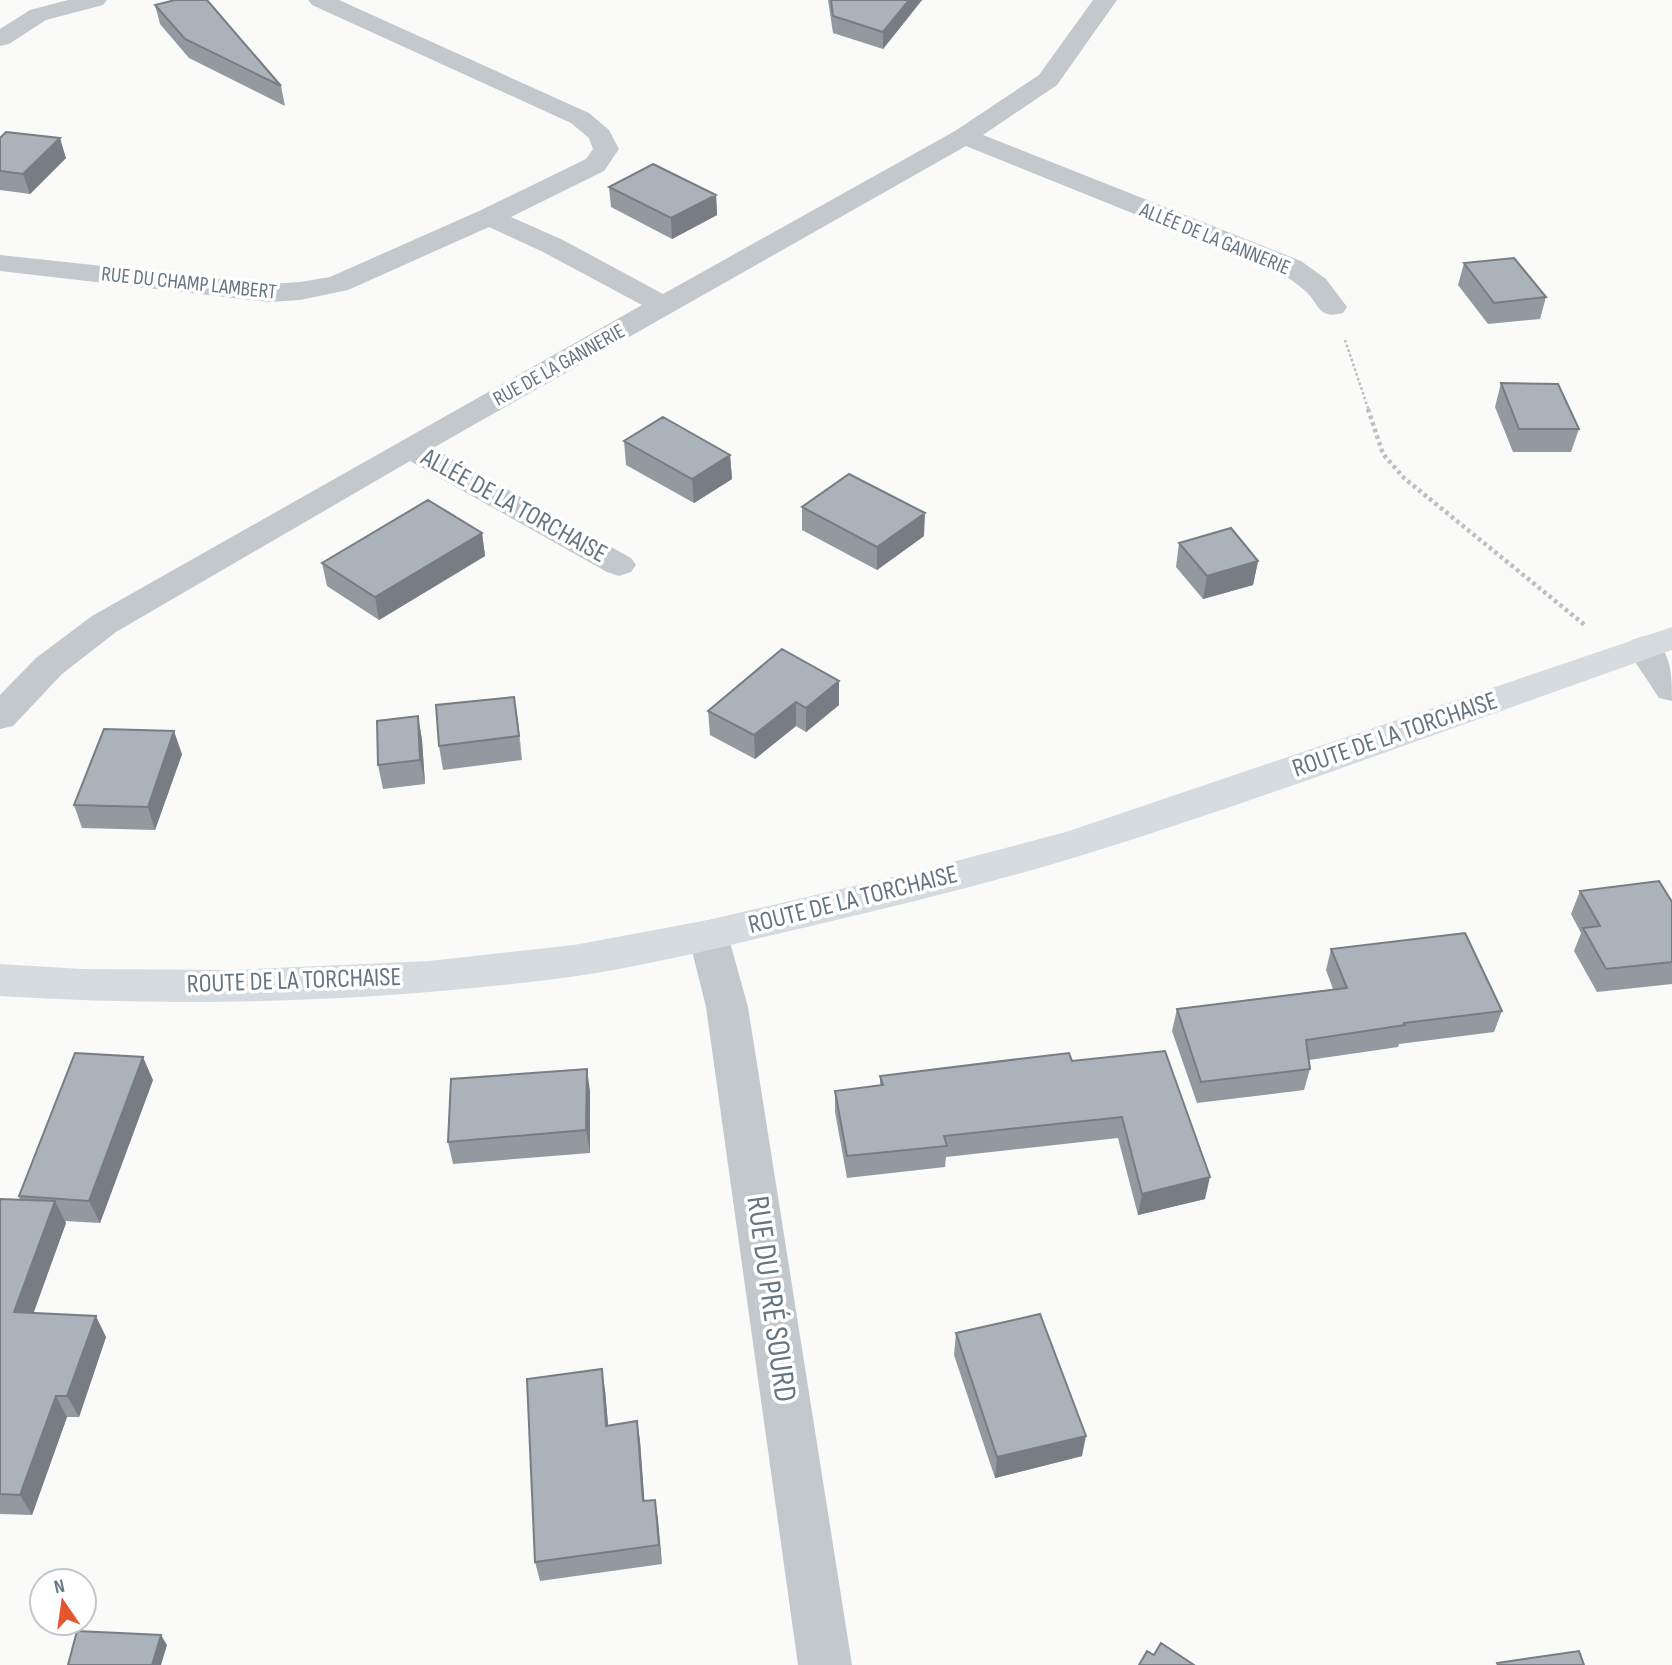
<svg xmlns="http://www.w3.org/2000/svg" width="1672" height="1665" font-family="'Sofia Sans Condensed',sans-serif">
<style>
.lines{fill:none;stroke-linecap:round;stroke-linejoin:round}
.path-far1{stroke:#bbbfc2;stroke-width:2.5;stroke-dasharray:2.5 2.5;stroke-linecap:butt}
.path{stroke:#bbbfc2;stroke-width:4.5;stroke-dasharray:3.5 3.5;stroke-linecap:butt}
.minor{fill:#c3c8cc;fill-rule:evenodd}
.secondary{fill:#d6dbdf;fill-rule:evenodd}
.wall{fill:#929a9f}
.shaded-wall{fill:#777d82}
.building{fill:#aab3b9;stroke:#777d82;stroke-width:2}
.labels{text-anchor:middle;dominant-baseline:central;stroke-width:7;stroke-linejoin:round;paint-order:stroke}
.far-street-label{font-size:21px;fill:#657683;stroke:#fff}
.street-label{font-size:26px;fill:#657683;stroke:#fff}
.near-street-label{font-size:32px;fill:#657683;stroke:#fff}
</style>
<rect width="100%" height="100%" fill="#fafaf8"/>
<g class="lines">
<!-- path-far1 -->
<path class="path-far1" d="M1345 340 1369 411"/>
<!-- path -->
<path class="path" d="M1368 409 1383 454 1404 478 1586 626"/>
<!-- minor -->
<path class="minor" d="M68 0H107L103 5 46 20 9 44 0 46V29L30 10Z
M308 0H339L589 113 609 130 619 149 604 171 511 217 563 240 663 294 955 131 1039 75 1093 0H1117L1057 85 983 135 1301 261 1326 279 1347 307 1343 313C1317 320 1320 303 1304 290 1297 284 1289 278 1281 273L966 146 433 448 631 558 636 565 631 572 619 576 607 572 410 461 116 632 62 674 13 726 0 729V695L36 658 92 616 642 305 543 252 489 227 348 290 300 300 270 302 0 271V255L270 284 300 282 330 277 479 211 586 159 593 149 589 138 571 123 312 5Z
M1644 636C1672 645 1672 674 1672 701L1659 698 1626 648 1632 640Z
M708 920 722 924 728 935 748 1007 852 1665H798L706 1007 688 935 694 924Z"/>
<!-- secondary -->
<path class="secondary" d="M1672 627V650C1476 719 1281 793 1083 855 992 883 900 905 807 927 729 945 650 966 570 977 382 1002 190 1008 0 996V964L82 969 234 970 429 961 574 945 708 920 914 872 1066 832Z"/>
</g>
<!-- wall -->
<path class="wall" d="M828 0H922L883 49 833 33Z
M155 5 281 86 285 106 189 58 160 24Z
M0 138 66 158 30 194 0 190Z
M609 187 716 195 717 215 672 239 611 207Z
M1464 263 1546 297 1540 319 1488 324 1458 285Z
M1501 383 1579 429 1571 452H1513L1495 407Z
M624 441 730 455 732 479 694 503 626 465Z
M802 507 924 536 877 570 802 530Z
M482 533 485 556 379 620 327 586 322 563Z
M1179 543 1258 561 1253 585 1203 599 1176 567Z
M839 681V705L806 732 796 726 755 759 710 735 708 711Z
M514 697 522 760 443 770 439 746Z
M418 716 422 740 425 784 383 789 378 765Z
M182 754 155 830 82 828 74 805Z
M1580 891 1672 902V984L1597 992 1574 951 1581 933 1571 914Z
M1331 949 1502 1011 1494 1032 1399 1044 1398 1047 1309 1060 1310 1069 1304 1090 1197 1103 1172 1031 1177 1009 1333 989 1326 970Z
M1072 1061 1205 1199 1138 1215 1118 1138 946 1157 945 1167 847 1178 835 1112V1091L880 1085V1076Z
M153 1080 100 1223 65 1221 66 1223 33 1313 106 1337 79 1417H67L32 1515 0 1514V1199L20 1200 19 1196Z
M590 1091V1153L453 1164 448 1142Z
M956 1333 1082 1456 995 1478 954 1355Z
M605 1390 608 1426 637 1421 640 1441 644 1501 655 1500 662 1564 540 1581 535 1562Z"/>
<!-- shaded-wall -->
<path class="shaded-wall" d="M909 0H922L883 49V32Z
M60 138 66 158 30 194 23 174Z
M716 195 717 215 672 239 671 218Z
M730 455 732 479 694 503 692 479Z
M925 513 924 536 877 570V547Z
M482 533 485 556 379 620 375 597Z
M1258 561 1253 585 1203 599 1207 576Z
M839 681V705L806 732V708Z
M514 697 518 721 522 760 519 736Z
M796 702V726L755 759 754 735Z
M418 716 422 740 425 784 420 760Z
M174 731 182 754 155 830 148 807Z
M143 1057 153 1080 100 1223 89 1201Z
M587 1069 590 1091V1153L586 1130Z
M1210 1177 1205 1199 1138 1215 1142 1194Z
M55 1201 66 1223 26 1334 14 1312Z
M96 1316 106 1337 79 1417 67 1396Z
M602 1369 605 1390 610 1446 606 1426Z
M56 1396 67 1417 32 1515 20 1495Z
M637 1421 640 1441 646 1521 643 1501Z
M1086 1436 1082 1456 995 1478 997 1457Z
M655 1500 658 1519 662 1564 659 1545Z
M161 1635 167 1645 161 1665H152Z"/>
<!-- building -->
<path class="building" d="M175 0H207L281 86 185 39 155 5Z
M831 0H909L883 32 833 16Z
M6 132 60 138 23 174 0 171V138Z
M653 164 716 195 671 218 609 187Z
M1514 258 1546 297 1494 303 1464 263Z
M1501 383 1558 384 1579 429H1519Z
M663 417 730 455 692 479 624 441Z
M849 474 925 513 877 547 802 507Z
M428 500 482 533 375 597 322 563Z
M1231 528 1258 561 1207 576 1179 543Z
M782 649 839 681 806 708 796 702 754 735 708 711Z
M514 697 519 736 439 746 436 705Z
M418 716 420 760 378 765 377 721Z
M104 729 174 731 148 807 74 805Z
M1659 881 1672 902V962L1606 969 1583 928 1600 926 1580 891Z
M1465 933 1502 1011 1404 1023 1405 1025 1306 1040 1310 1069 1201 1082 1177 1009 1347 988 1331 949Z
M1165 1051 1210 1177 1142 1194 1122 1117 944 1136 947 1146 847 1156 835 1091 883 1085 880 1076 1019 1059 1069 1053 1072 1061Z
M75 1053 143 1057 89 1201 19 1196Z
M587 1069 586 1130 448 1142 451 1079Z
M0 1199 55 1201 14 1312 96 1316 67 1396H56L20 1495 0 1494Z
M1040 1314 1086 1436 997 1457 956 1333Z
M602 1369 606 1426 637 1421 643 1501 655 1500 659 1545 535 1562 527 1379Z
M77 1631 161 1635 152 1665H68Z
M1161 1643 1194 1665H1139L1147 1651 1154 1655Z
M1579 1651 1584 1665H1498L1497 1663Z"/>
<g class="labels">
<!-- far-street labels -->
<g class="far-street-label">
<text transform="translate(1215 239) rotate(22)">ALLÉE DE LA GANNERIE</text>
<text transform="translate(189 283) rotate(6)">RUE DU CHAMP LAMBERT</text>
<text transform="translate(559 365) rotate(-29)">RUE DE LA GANNERIE</text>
</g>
<!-- street labels -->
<g class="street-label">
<text transform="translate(514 506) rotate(29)">ALLÉE DE LA TORCHAISE</text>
<text transform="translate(1395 735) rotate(-19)">ROUTE DE LA TORCHAISE</text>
<text transform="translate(853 900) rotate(-14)">ROUTE DE LA TORCHAISE</text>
<text transform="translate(294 981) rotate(-2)">ROUTE DE LA TORCHAISE</text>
</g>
<!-- near-street labels -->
<g class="near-street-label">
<text transform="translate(771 1299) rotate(82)">RUE DU PRÉ SOURD</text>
</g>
</g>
<!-- north arrow -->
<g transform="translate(63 1602) rotate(347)"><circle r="33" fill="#ffffff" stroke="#c1c8cd" stroke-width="2"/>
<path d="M0-5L12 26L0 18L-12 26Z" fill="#e4572e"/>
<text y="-10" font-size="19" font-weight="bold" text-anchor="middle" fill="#657683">N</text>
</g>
</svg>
